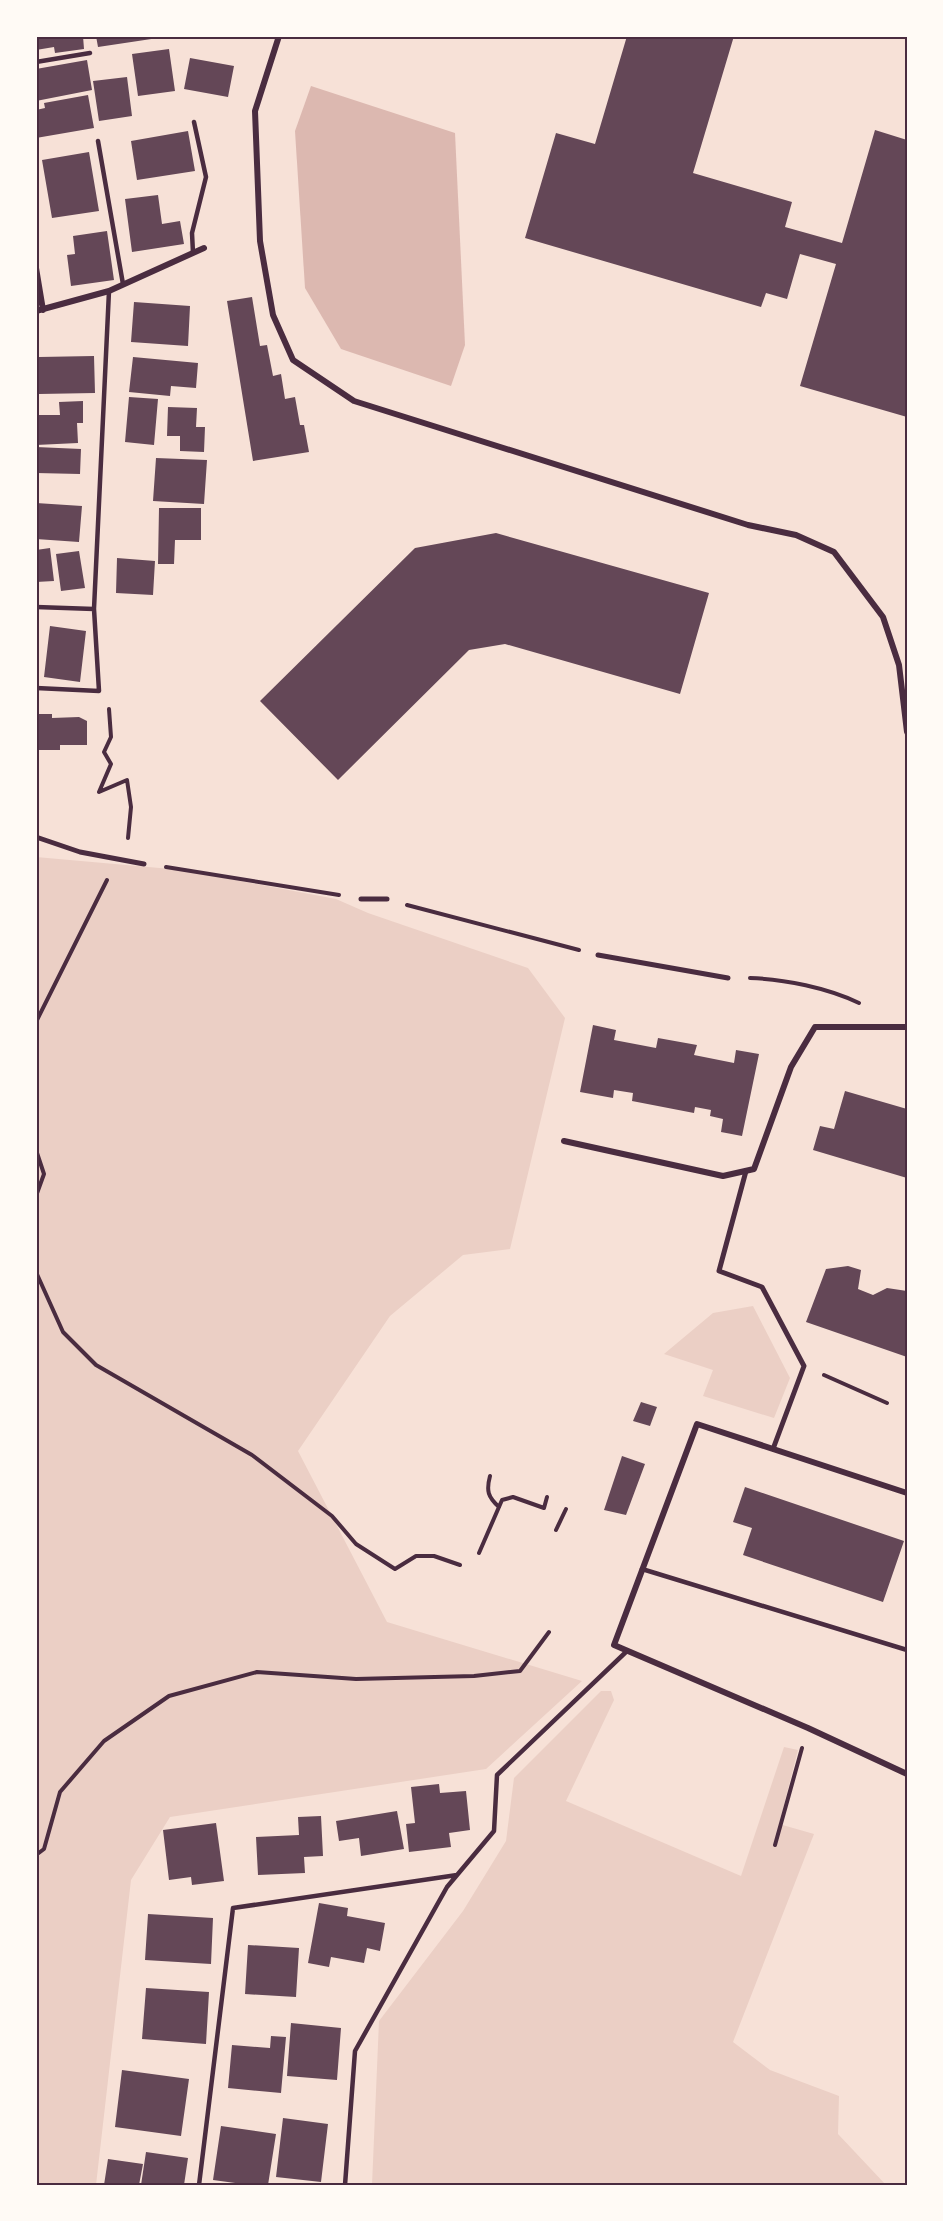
<svg xmlns="http://www.w3.org/2000/svg" width="943" height="2221" font-family="'PT Sans Narrow',sans-serif">
<style>
.green{fill:#ebcfc5}
.water{fill:#dcb8b0}
.building{fill:#644757}
.lines{fill:none;stroke-linecap:round;stroke-linejoin:round}
.path{stroke:#4a2c40;stroke-width:4}
.service{stroke:#4a2c40;stroke-width:4.5}
.pedestrian{stroke:#4a2c40;stroke-width:5}
.minor{stroke:#4a2c40;stroke-width:6}
.neatline{fill:none;stroke:#4a2c40;stroke-width:2}
</style>
<rect width="100%" height="100%" fill="#f7e1d7"/>
<!-- green -->
<path class="green" d="M36 857 182 870 336 899 368 913 528 968 565 1018 510 1249 463 1255 390 1316 298 1451 387 1622 582 1681 486 1769 170 1817 131 1880 96 2185H36Z
M753 1306 790 1378 774 1418 703 1396 713 1370 664 1354 713 1313Z
M601 1691H611L614 1700 566 1801 741 1876 784 1747 798 1750 779 1824 814 1834 733 2042 770 2070 839 2096 838 2134 886 2185H372L379 2021 463 1911 506 1841 514 1778Z"/>
<!-- water -->
<path class="water" d="M311 86 455 133 465 345 451 386 341 349 305 288 295 131Z"/>
<!-- building -->
<path class="building" d="M36 36H83L84 49 55 53 54 47 36 50Z
M96 36H158V38L98 47Z
M627 36H734L693 173 792 202 785 227 842 243 875 130 907 140V417L800 386 836 264 800 254 787 299 766 293 761 307 525 238 556 133 595 144Z
M169 49 175 91 138 96 132 54Z
M190 58 234 66 228 97 184 89Z
M87 60 92 90 36 101V69Z
M127 77 132 116 99 121 93 81Z
M88 95 94 128 36 138V110L45 108 44 103Z
M188 131 195 171 137 180 131 141Z
M89 152 99 211 52 218 42 160Z
M158 195 162 224 180 221 184 244 132 252 125 199Z
M107 231 114 280 71 286 67 255 75 254 73 236Z
M252 297 260 346 267 345 273 376 281 374 285 399 295 397 300 425H304L309 452 253 461 227 301Z
M134 302 190 306 188 346 131 342Z
M94 356 95 393 39 394V357Z
M133 357 198 363 196 388 171 386 170 396 129 392Z
M129 397 158 399 154 445 125 442Z
M83 401V423H77L78 443 36 445V415H60L59 402Z
M168 407 197 408 196 427H205L204 452 180 451V436H167Z
M36 447 81 449 80 474 36 473Z
M156 458 207 460 204 504 153 501Z
M36 503 82 506 79 542 36 539Z
M159 508H201V540H175L174 564H158Z
M496 533 709 593 680 694 505 644 469 650 338 780 260 701 415 548Z
M50 548 54 581 36 582V550Z
M79 551 85 588 61 591 56 554Z
M117 558 155 561 153 595 116 593Z
M50 626 86 631 80 682 44 677Z
M36 714H52V718L79 717 87 721V745H60V750H36Z
M593 1025 616 1030 614 1040 656 1048 658 1038 697 1045 694 1055 734 1063 736 1050 759 1054 742 1136 721 1132 723 1119 710 1116 711 1110 695 1107 694 1113 632 1101 633 1093 614 1090 613 1098 580 1092Z
M845 1091 907 1109V1178L813 1150 820 1126 834 1129Z
M848 1266 861 1270 858 1289 873 1295 887 1288 907 1291V1357L806 1322 826 1269Z
M641 1402 657 1407 650 1426 633 1421Z
M622 1456 645 1464 626 1515 604 1510Z
M745 1487 904 1541 883 1602 743 1555 752 1528 733 1522Z
M439 1784 440 1793 466 1791 470 1830 449 1833 451 1847 409 1852 406 1824 415 1823 411 1787Z
M397 1811 404 1849 361 1856 359 1838 339 1841 336 1821Z
M321 1816 323 1856 304 1857 305 1873 258 1875 256 1837 299 1835 298 1817Z
M216 1823 224 1881 192 1885 191 1877 169 1880 163 1830Z
M319 1903 348 1908 347 1916 385 1923 380 1951 367 1948 364 1963 331 1957 329 1967 308 1963Z
M148 1914 213 1918 211 1964 145 1960Z
M248 1945 299 1948 296 1997 245 1994Z
M146 1988 209 1992 206 2044 142 2039Z
M291 2023 341 2028 337 2080 287 2076Z
M271 2036 286 2037 281 2093 228 2088 232 2045 270 2048Z
M122 2070 189 2079 181 2136 115 2127Z
M283 2118 328 2124 321 2182 276 2177Z
M221 2126 276 2134 268 2185H250L213 2180Z
M146 2152 188 2158 184 2185H141Z
M108 2159 143 2164 139 2185H104Z"/>
<g class="lines">
<!-- path -->
<path class="path" d="M109 709 111 737 104 752 111 764 99 792 127 780 131 807 128 838
M166 867 339 895
M407 905 579 950
M750 978C784 979 828 988 859 1003
M36 1022 107 880
M36 1150 44 1174 36 1196
M36 1272 63 1332 96 1365 252 1455 332 1516 356 1544 395 1569 416 1556H434L460 1565
M824 1375 887 1403
M490 1476C486 1491 488 1497 499 1507
M556 1530 566 1509
M479 1553 502 1500 513 1497 544 1508 547 1497
M775 1845 802 1748
M36 1855 44 1849 60 1792 104 1741 169 1696 257 1672 356 1679 474 1676 520 1671 549 1632"/>
<!-- service -->
<path class="service" d="M36 62 90 53
M98 141 123 284
M193 253 192 233 206 177 194 122
M36 607 94 609
M36 688 99 691 94 609 109 291
M642 1569 907 1650
M199 2185 233 1908 457 1875
M345 2185 355 2051 447 1887 494 1831 497 1775 627 1651"/>
<!-- pedestrian -->
<path class="pedestrian" d="M36 837 80 852 144 864
M361 899H387
M598 955 728 978
M746 1171 719 1271 762 1287 804 1366 773 1449"/>
<!-- minor -->
<path class="minor" d="M279 36 255 111 260 241 273 315 293 360 354 401 748 525 796 535 834 552 883 617 899 665 907 732
M36 268 43 310
M36 311 109 291 204 248
M564 1141 723 1176 754 1169 791 1067 815 1027H907
M907 1493 697 1424 614 1645 808 1728 907 1774"/>
</g>
<!-- border -->
<rect width="943" height="2221" fill="none" stroke="#fffaf5" stroke-width="75"/>
<rect x="38" y="38" width="868" height="2146" class="neatline"/>
</svg>
